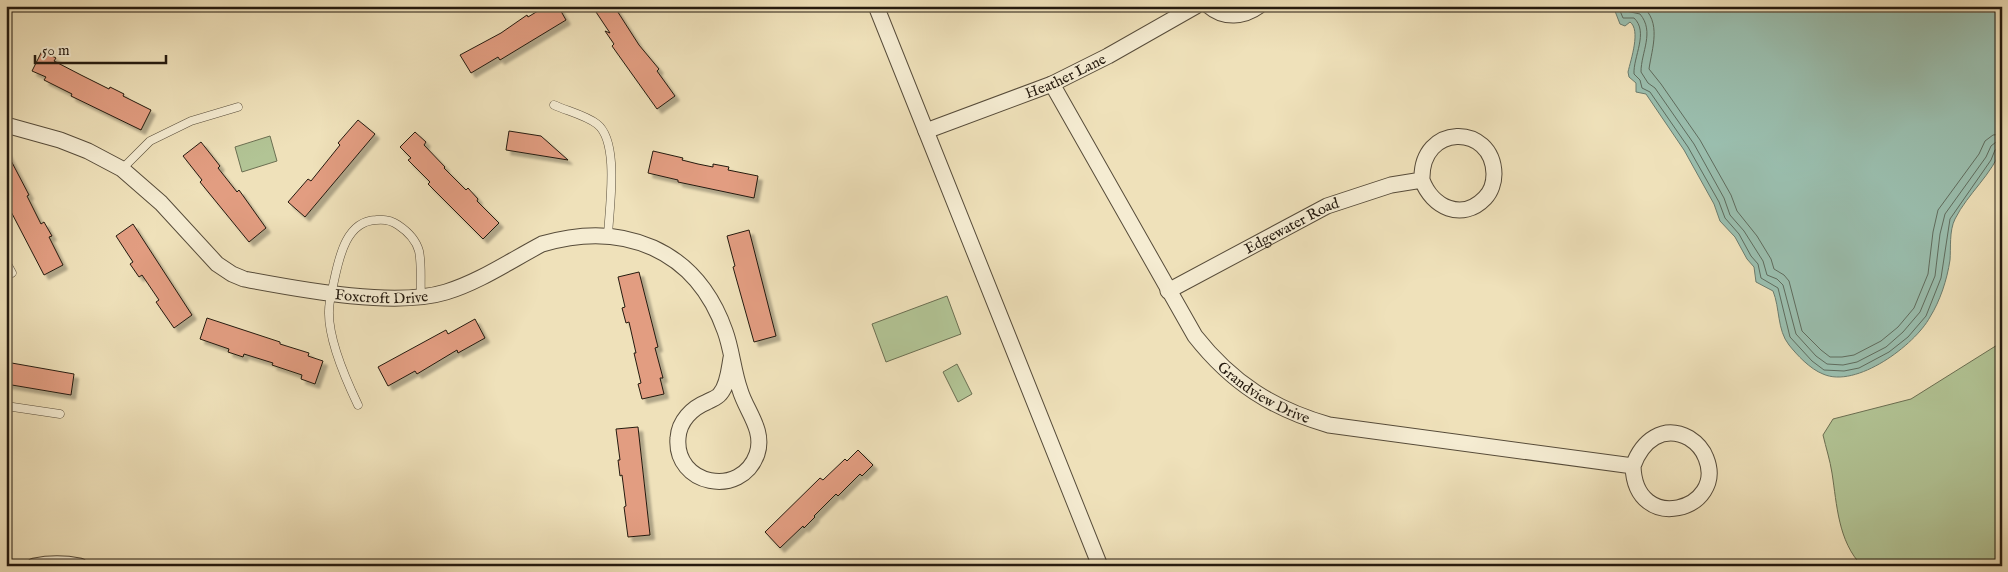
<svg xmlns="http://www.w3.org/2000/svg" width="2008" height="572" font-family="'IM FELL English',serif">
<style>
.green{fill:#b2c495;stroke:#6b6f52}
.water{fill:#9abeae;stroke:#6b7c6e}
.lines{fill:none;stroke-linecap:round;stroke-linejoin:round}
.shore{stroke:#5f6c5e;stroke-width:1}
.building{fill:#e29d81;stroke:#241a0f;filter:url(#shadow)}
.service-casing{stroke:#574c3a;stroke-width:9}
.minor-casing{stroke:#574c3a;stroke-width:17}
.service{stroke:#f5ecd2;stroke-width:8}
.minor{stroke:#f5ecd2;stroke-width:15}
.labels{text-anchor:middle;dominant-baseline:central;stroke-width:4;stroke-linejoin:round;paint-order:stroke}
.street-label{font-size:15px;fill:#241a0f;stroke:#f5ecd2}
</style>
<defs>
<filter id="shadow"><feDropShadow dx="4.5" dy="4.5" stdDeviation="1" flood-color="#0004"/></filter>
</defs>
<rect width="100%" height="100%" fill="#efe1ba"/>
<filter id="stains"><feTurbulence type="fractalNoise" baseFrequency=".004" numOctaves="4"/><feColorMatrix values="0 0 0 0 .2 0 0 0 0 .09 0 0 0 0 .02 0 0 0 .5 -.17"/></filter>
<radialGradient id="worn" r=".72"><stop offset=".6" stop-color="#630" stop-opacity="0"/><stop offset="1" stop-color="#630" stop-opacity=".3"/></radialGradient>
<!-- green -->
<path class="green" d="M270 136 277 161 242 172 235 147Z
M947 296 961 334 886 362 872 324Z
M2002 342V566H1862C1838 541 1837 505 1832 473 1830 460 1826 448 1823 435L1833 419 1911 399Z
M957 364 972 394 958 402 943 372Z"/>
<!-- water -->
<path class="water" d="M1613 6H2002V147C1992 175 1968 193 1955 219 1949 231 1951 248 1950 260 1947 280 1940 301 1930 317 1915 345 1856 389 1823 374 1810 369 1797 355 1789 345 1777 330 1780 308 1773 291L1756 282 1754 267 1747 259 1735 237 1720 221 1714 204 1684 150 1646 94 1636 92V83L1629 77 1628 72C1631 59 1641 30 1630 22L1625 26 1620 24Z"/>
<g class="lines">
<!-- shore -->
<path class="shore" d="M1618 6 1623 18H1634C1649 32 1633 57 1634 74L1640 80 1642 88 1650 92 1688 147 1719 202 1725 218 1739 234 1751 256 1758 264 1761 278 1778 288 1790 337 1812 361 1824 370 1844 371 1859 368 1889 352 1908 337 1926 316 1941 278 1950 219 1991 160 1995 150 2002 148
M1624 6 1626 11 1640 14C1655 32 1641 52 1641 72L1648 83 1655 88 1694 144 1724 198 1730 215 1744 231 1763 261 1767 275 1777 279 1783 285 1796 334 1816 356 1827 364 1843 365 1857 362 1886 347 1903 332 1920 312 1935 276 1940 234 1945 214 1986 157 1991 146 1996 142 2002 141
M1642 6C1662 22 1652 48 1649 69L1661 84 1700 140 1731 195 1737 211 1757 236 1771 259 1774 269 1784 275 1789 281 1802 331 1821 350 1830 357H1842L1854 355 1881 341 1898 327 1914 308 1928 274 1933 232 1938 210 1979 154 1985 141 1993 135 2002 134"/>
</g>
<!-- building -->
<path class="building" d="M546 6H558L566 20 500 60 498 57 471 73 460 55 501 33 527 15 528 17Z
M592 6H614L639 45 659 69 657 71 675 96 657 109 612 46 614 44 605 31 610 33Z
M42 51 56 58 54 61 81 75 109 89 110 87 124 94 123 96 151 110 141 130 71 96 72 94 44 80 46 77 32 71Z
M358 120 375 134 305 217 288 202 308 179 311 181 340 145 338 143Z
M509 131 541 136 568 160 506 150Z
M415 132 426 142 424 145 445 167 444 168 466 190 468 188 478 199 477 201 499 223 483 239 428 184 430 182 408 160 411 158 400 147Z
M201 142 220 166 218 168 237 192 239 190 266 228 249 242 200 182 202 180 183 156Z
M6 151 29 195 27 196 41 224 44 222 52 236 49 237 63 265 44 275 6 202Z
M653 151 683 158 682 160 698 164 713 167V164L729 167 728 170 758 176 754 198 678 182V180L648 173Z
M133 224 192 315 174 328 156 302 159 300 142 275 139 277 130 264 133 262 116 236Z
M749 230 776 336 754 342 733 267 735 266 727 236Z
M639 272 658 347 655 348 663 378H660L664 394 642 399 638 384 641 383 634 353H636L629 322 626 323 622 308 625 307 618 277Z
M207 318 280 342V344L309 353 308 356 323 361 315 384 301 379 302 375 272 365 273 363 244 354 243 357 228 352 229 349 200 339Z
M475 319 485 338 458 353 457 350 417 374 415 371 388 386 378 367 446 330 448 334Z
M6 362 74 374 71 395 6 384Z
M638 427 650 535 628 537 624 507 626 506 622 475 620 476 618 460H620L616 429Z
M858 450 873 465 862 476 860 474 838 496 836 494 814 516 815 517 804 528 803 526 780 548 765 532 820 478 823 480 845 459 847 461Z"/>
<g class="lines">
<!-- service casing -->
<g class="service-casing">
<path id="service" d="M554 105C567 111 585 115 597 124 620 142 609 209 608 236
M122 169 150 141 191 121 238 107
M6 262 12 273
M358 405C346 380 328 339 329 311 329 301 332 291 334 281 339 258 346 221 376 220 384 219 391 220 398 225 407 231 416 240 419 251 422 265 420 282 421 297
M6 406 60 414"/>
</g>
<!-- minor casing -->
<g class="minor-casing">
<g id="minor">
<path d="M876 6 1100 566"/>
<path d="M1209 6C1224 19 1244 17 1259 6"/>
<path id="s1" d="M1052 84 1195 336C1232 383 1273 409 1329 425L1633 466C1635 536 1727 510 1706 458 1703 450 1697 443 1689 438 1663 424 1642 441 1633 466"/>
<path id="s2" d="M6 125 60 140 88 151 122 169 161 203 217 264 232 274 244 279C298 289 394 308 446 292 479 282 510 261 542 244 623 220 696 249 725 331 732 350 733 370 740 390 746 411 765 430 757 454 741 499 674 485 678 438 679 421 692 408 707 402 712 399 717 398 720 394 728 385 729 369 731 358"/>
<path id="s3" d="M926 131 1052 84 1108 56 1196 6"/>
<path id="s4" d="M1168 291 1327 206 1391 185 1422 180C1432 207 1462 222 1485 198 1491 192 1494 182 1494 174 1493 123 1420 123 1422 180"/>
<path d="M34 566C50 563 64 563 80 566"/>
</g>
</g>
<!-- service -->
<use href="#service" class="service"/>
<!-- minor -->
<use href="#minor" class="minor"/>
</g>
<g class="labels">
<!-- street labels -->
<g class="street-label">
<text stroke="none"><textPath href="#s3" startOffset="150">Heather Lane</textPath></text>
<text stroke="none"><textPath href="#s4" startOffset="140">Edgewater Road</textPath></text>
<text stroke="none"><textPath href="#s2" startOffset="429">Foxcroft Drive</textPath></text>
<text stroke="none"><textPath href="#s1" startOffset="380">Grandview Drive</textPath></text>
</g>
</g>
<!-- margin -->
<rect width="2008" height="572" fill="none" stroke="#efe1ba" stroke-width="25"/>
<rect x="8" y="8" width="1993" height="557" fill="none" stroke="#241a0f" stroke-width="2.5"/>
<rect x="12" y="12" width="1983" height="547" fill="none" stroke="#241a0f"/>
<!-- scale -->
<path d="M35 55v8h131v-8" fill="none" stroke="#241a0f" stroke-width="2.5"/>
<text x="42" y="55" font-size="15" fill="#241a0f" stroke="#f5ecd2" stroke-width="4" paint-order="stroke">50 m</text>
<rect width="100%" height="100%" filter="url(#stains)"/>
<rect width="100%" height="100%" fill="url(#worn)"/>
</svg>
